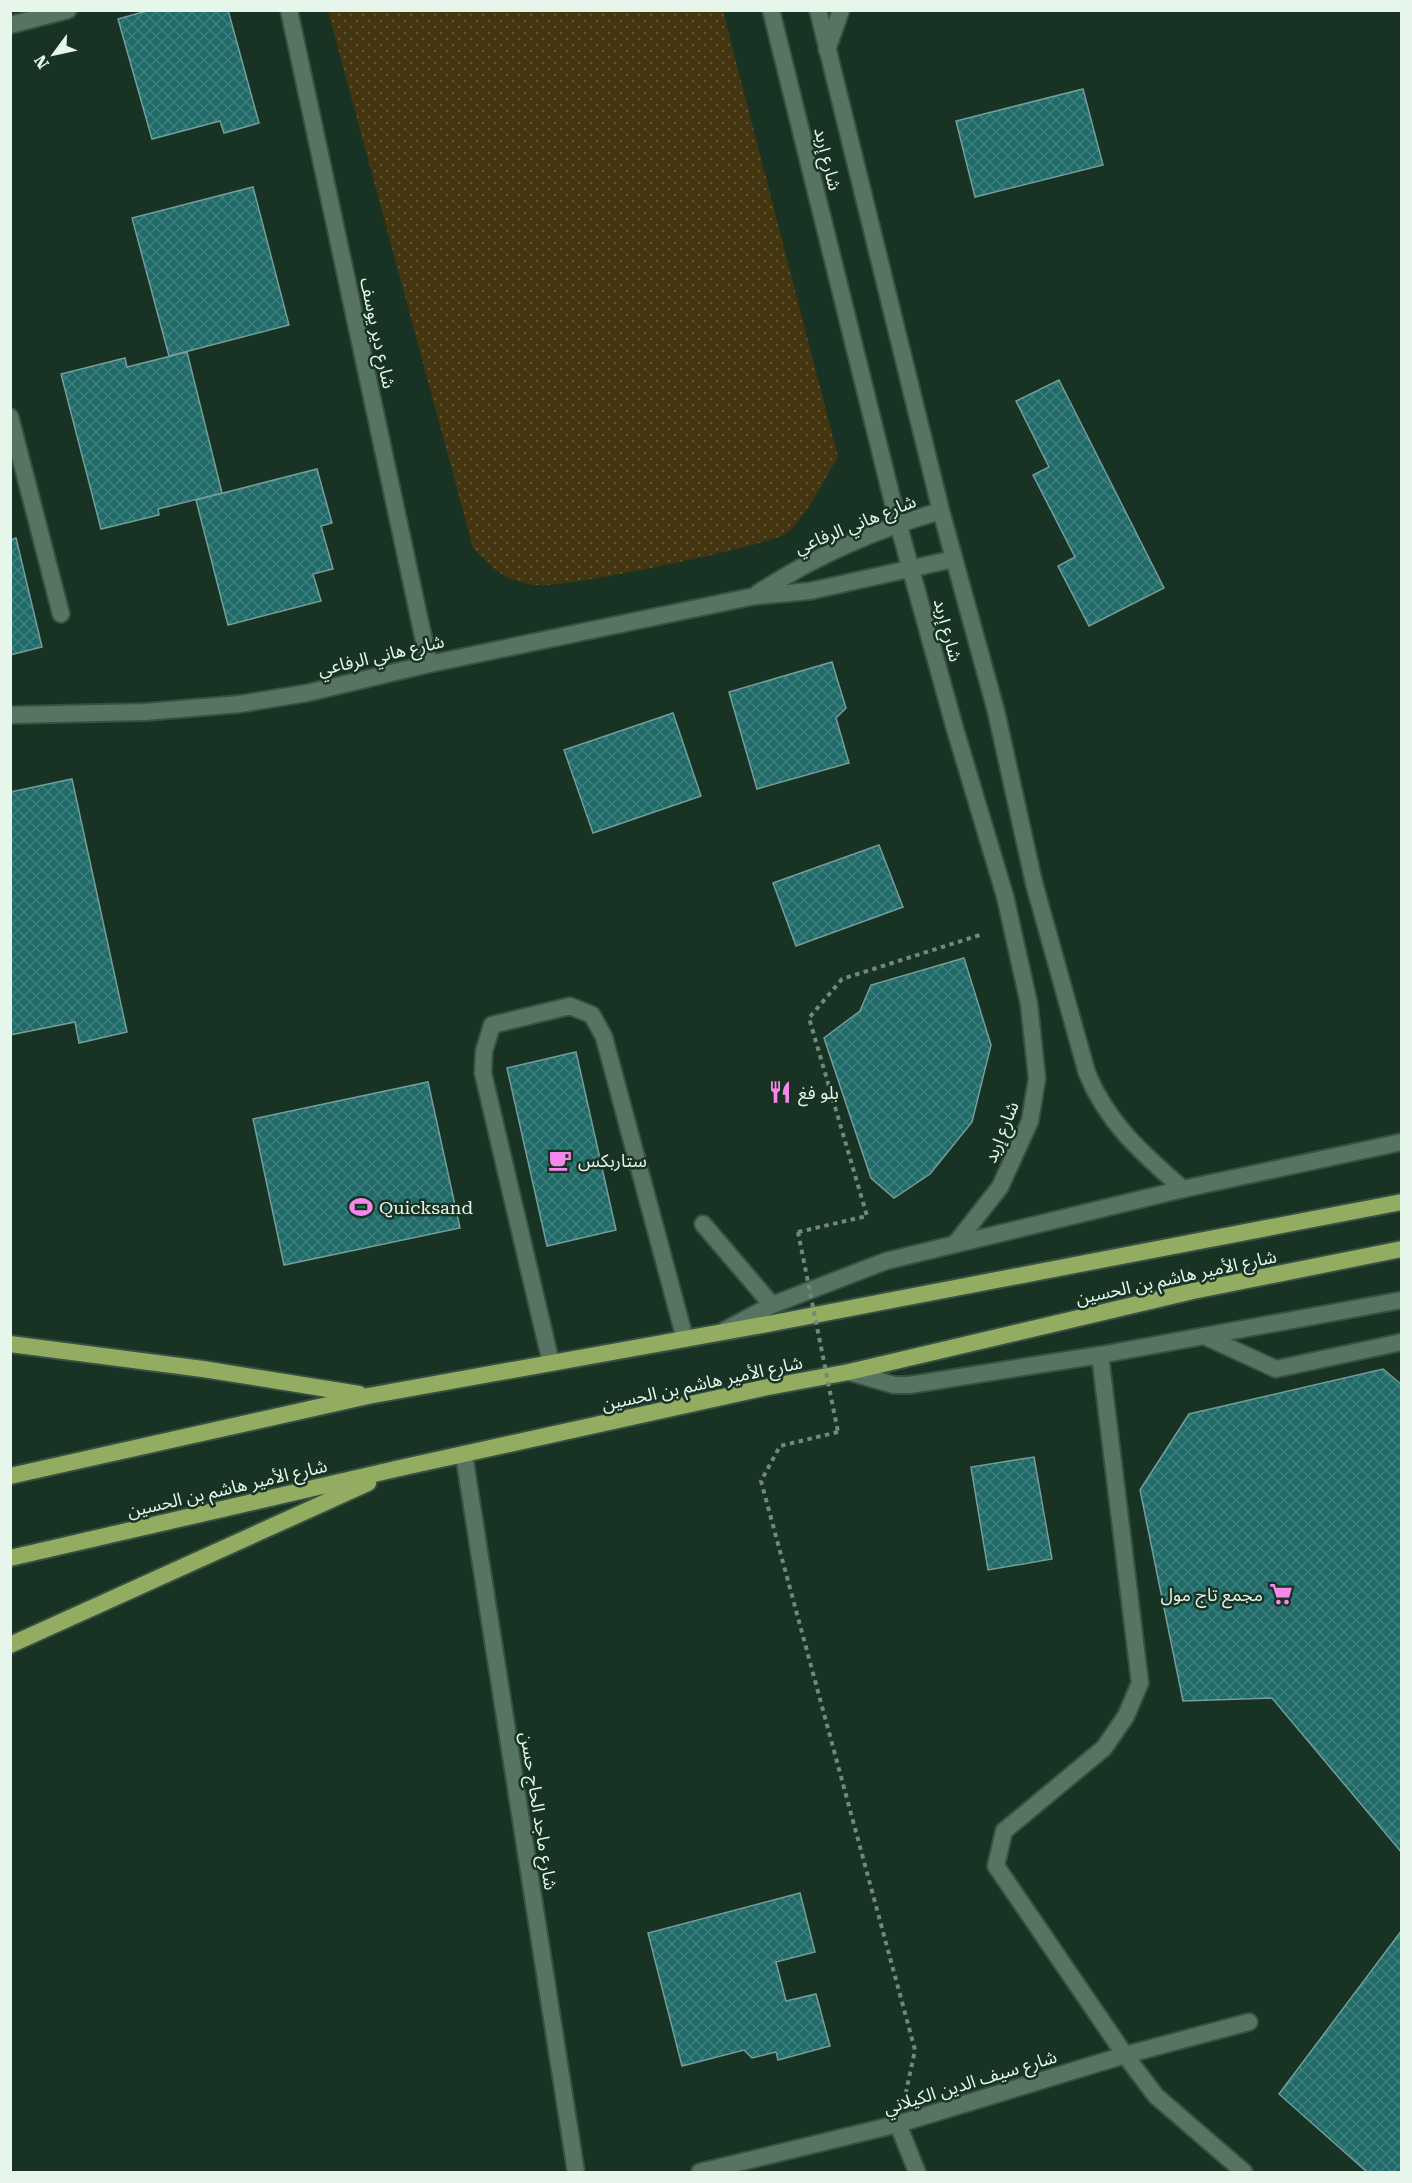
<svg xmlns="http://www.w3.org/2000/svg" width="1412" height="2183" font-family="'Roboto Serif','Noto Sans Arabic',serif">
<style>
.green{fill:url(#green-dots)}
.building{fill:url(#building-cross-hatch);stroke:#749d9b;stroke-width:1.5}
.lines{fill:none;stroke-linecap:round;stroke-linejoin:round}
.service-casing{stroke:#385042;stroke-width:20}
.minor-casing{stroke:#385042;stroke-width:20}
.tertiary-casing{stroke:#385042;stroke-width:20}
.trunk-casing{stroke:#385042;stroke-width:20}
.path{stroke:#71887a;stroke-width:4;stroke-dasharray:4.5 4.5;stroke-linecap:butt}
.service{stroke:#567461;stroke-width:16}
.minor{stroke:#567461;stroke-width:16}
.tertiary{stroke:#567461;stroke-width:16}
.trunk{stroke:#92ad61;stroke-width:16}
.path-bridge{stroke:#71887a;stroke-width:4;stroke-dasharray:4.5 4.5;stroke-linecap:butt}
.labels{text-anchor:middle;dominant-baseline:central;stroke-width:5;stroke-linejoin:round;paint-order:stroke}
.street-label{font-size:18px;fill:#e6f6eb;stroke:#183324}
.poi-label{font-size:18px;fill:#e6f6eb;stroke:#183324;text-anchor:start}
</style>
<defs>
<pattern id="green-dots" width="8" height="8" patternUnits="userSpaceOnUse" patternTransform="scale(1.5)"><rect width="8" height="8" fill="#43350f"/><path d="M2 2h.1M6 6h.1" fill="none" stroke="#5e5332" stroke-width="1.8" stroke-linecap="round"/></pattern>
<pattern id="building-cross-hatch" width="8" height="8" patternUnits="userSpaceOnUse" patternTransform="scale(1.5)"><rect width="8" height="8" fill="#206a68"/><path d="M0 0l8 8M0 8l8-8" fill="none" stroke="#40807e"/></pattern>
</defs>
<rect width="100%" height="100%" fill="#183324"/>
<!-- green -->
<path class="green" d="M328 11H723L838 457C823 481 809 513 787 533 773 545 556 590 534 585 502 579 495 570 473 548Z"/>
<!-- building -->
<path class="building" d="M150 10H228L259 123 224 133 220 121 152 139 118 19Z
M1083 89 1103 165 975 197 956 121Z
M253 187 289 325 169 356 132 218Z
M187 352 222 493 158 509 159 515 101 529 61 374 125 358 127 367Z
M1059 380 1164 588 1089 626 1058 566 1075 557 1033 475 1049 467 1016 401Z
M317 469 332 523 321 526 333 569 313 574 321 601 228 625 196 500Z
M16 538 42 647 10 655V540Z
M832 662 846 708 836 718 849 763 757 789 729 692Z
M673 713 701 796 593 833 564 750Z
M72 779 127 1032 79 1043 75 1022 10 1035V792Z
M879 845 903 907 796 946 773 883Z
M964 958 991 1045 972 1122 930 1174 894 1198 871 1178 824 1038 860 1011 871 985Z
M576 1052 616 1230 547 1246 507 1068Z
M428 1082 460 1228 284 1265 253 1119Z
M1383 1369 1402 1385V1853L1272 1698 1183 1701 1140 1490 1189 1414Z
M1034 1457 1052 1559 988 1570 971 1467Z
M800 1893 815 1952 776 1962 786 2001 816 1994 830 2046 778 2060 776 2052 752 2058 744 2050 682 2066 648 1933Z
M1402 1930V2172H1367L1279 2094Z"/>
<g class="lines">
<!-- service casing -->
<g class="service-casing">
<path id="service" d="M703 1224 772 1305
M1204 1336 1276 1369 1402 1342
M1100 1355 1140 1683 1126 1716 1104 1748 1004 1831 996 1866 1125 2055
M551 1363 483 1073 484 1051 492 1025 570 1006 592 1015 604 1037 685 1339"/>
</g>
<!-- minor casing -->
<g class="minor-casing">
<path id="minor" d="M289 10 429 664
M771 10 898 523 955 729 1005 896 1029 1004 1037 1078 1030 1121 1000 1187 956 1243
M818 10 941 511 996 711 1034 883 1087 1073C1107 1123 1143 1154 1183 1189
M10 25 68 10
M827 50 841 10
M10 417 61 614
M758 593C817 555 874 530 941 511
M10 715 145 712 240 704 307 693 429 664 755 596 810 591 954 559
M464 1455 576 2172
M1125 2055 1156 2096 1244 2172
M898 2124 917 2172
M700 2172 898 2124 1125 2055 1249 2022"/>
</g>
<!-- tertiary casing -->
<g class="tertiary-casing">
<path id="tertiary" d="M725 1330 772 1305 886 1261 1183 1189 1402 1142
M849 1372 894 1385H909L1100 1355 1402 1300"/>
</g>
<!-- trunk casing -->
<g class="trunk-casing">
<path id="trunk" d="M10 1344 203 1369 359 1394
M10 1476 368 1396 768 1324 1402 1202
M10 1558 400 1468 763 1388 849 1372 1193 1291 1402 1249
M10 1645 368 1483"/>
</g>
<!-- path -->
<path class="path" d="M798 1232 867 1216 809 1018 842 979 983 934
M838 1432 780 1446 761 1481 915 2050 906 2092"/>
<!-- service -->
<use href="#service" class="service"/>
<!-- minor -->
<use href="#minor" class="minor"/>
<!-- tertiary -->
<use href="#tertiary" class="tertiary"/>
<!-- trunk -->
<use href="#trunk" class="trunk"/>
<!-- path-bridge -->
<path class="path-bridge" d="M798 1232 838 1432"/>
</g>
<!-- icons -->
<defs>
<g id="restaurant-bare" transform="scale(1.8)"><path d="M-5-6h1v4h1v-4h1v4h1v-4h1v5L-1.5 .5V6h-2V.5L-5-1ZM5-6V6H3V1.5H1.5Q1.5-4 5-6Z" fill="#f788eb" stroke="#183324" stroke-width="2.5" paint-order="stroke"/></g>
<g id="cafe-bare" transform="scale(1.8)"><path d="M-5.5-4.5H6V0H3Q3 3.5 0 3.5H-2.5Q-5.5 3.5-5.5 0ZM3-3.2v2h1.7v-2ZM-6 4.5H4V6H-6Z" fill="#f788eb" stroke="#183324" stroke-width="2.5" paint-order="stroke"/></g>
<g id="stadium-bare" transform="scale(1.8)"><path d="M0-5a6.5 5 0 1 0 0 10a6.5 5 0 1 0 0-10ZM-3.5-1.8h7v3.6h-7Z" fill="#f788eb" stroke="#183324" stroke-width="2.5" paint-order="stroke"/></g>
<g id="supermarket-bare" transform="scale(1.8)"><path d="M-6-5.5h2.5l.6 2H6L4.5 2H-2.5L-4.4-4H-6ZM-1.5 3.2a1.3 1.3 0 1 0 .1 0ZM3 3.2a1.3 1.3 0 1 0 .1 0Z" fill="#f788eb" stroke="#183324" stroke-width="2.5" paint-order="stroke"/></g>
</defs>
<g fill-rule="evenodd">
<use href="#restaurant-bare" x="780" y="1092"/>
<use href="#cafe-bare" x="560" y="1160"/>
<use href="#stadium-bare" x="361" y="1207"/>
<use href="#supermarket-bare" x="1281" y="1594"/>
</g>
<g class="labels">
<!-- street labels -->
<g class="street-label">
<text transform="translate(828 159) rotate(76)">شارع إربد</text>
<text transform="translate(378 333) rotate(78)">شارع دير يوسف</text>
<text transform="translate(855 524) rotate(-22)">شارع هاني الرفاعي</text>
<text transform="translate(948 630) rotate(75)">شارع إربد</text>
<text transform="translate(381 655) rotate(-13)">شارع هاني الرفاعي</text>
<text transform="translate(1001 1132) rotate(-68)">شارع إربد</text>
<text transform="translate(1176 1277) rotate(-12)">شارع الأمير هاشم بن الحسين</text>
<text transform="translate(702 1383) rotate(-12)">شارع الأمير هاشم بن الحسين</text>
<text transform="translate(227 1488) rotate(-13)">شارع الأمير هاشم بن الحسين</text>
<text transform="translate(539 1811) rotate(81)">شارع ماجد الحاج حسن</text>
<text transform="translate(970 2082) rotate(-17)">شارع سيف الدين الكيلاني</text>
</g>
<!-- poi labels -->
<g class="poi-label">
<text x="798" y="1092">بلو فغ</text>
<text x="578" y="1160">ستاربكس</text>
<text x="379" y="1207">Quicksand</text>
<text x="1263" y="1594" text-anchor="end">مجمع تاج مول</text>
</g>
</g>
<!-- border -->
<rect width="1412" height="2183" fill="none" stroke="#e6f6eb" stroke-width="24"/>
<!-- north arrow -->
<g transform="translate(54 54) rotate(237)" stroke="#183324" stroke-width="4.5" paint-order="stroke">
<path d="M0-4.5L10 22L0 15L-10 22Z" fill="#e6f6eb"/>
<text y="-9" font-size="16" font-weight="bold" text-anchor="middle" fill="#e6f6eb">N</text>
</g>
</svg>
